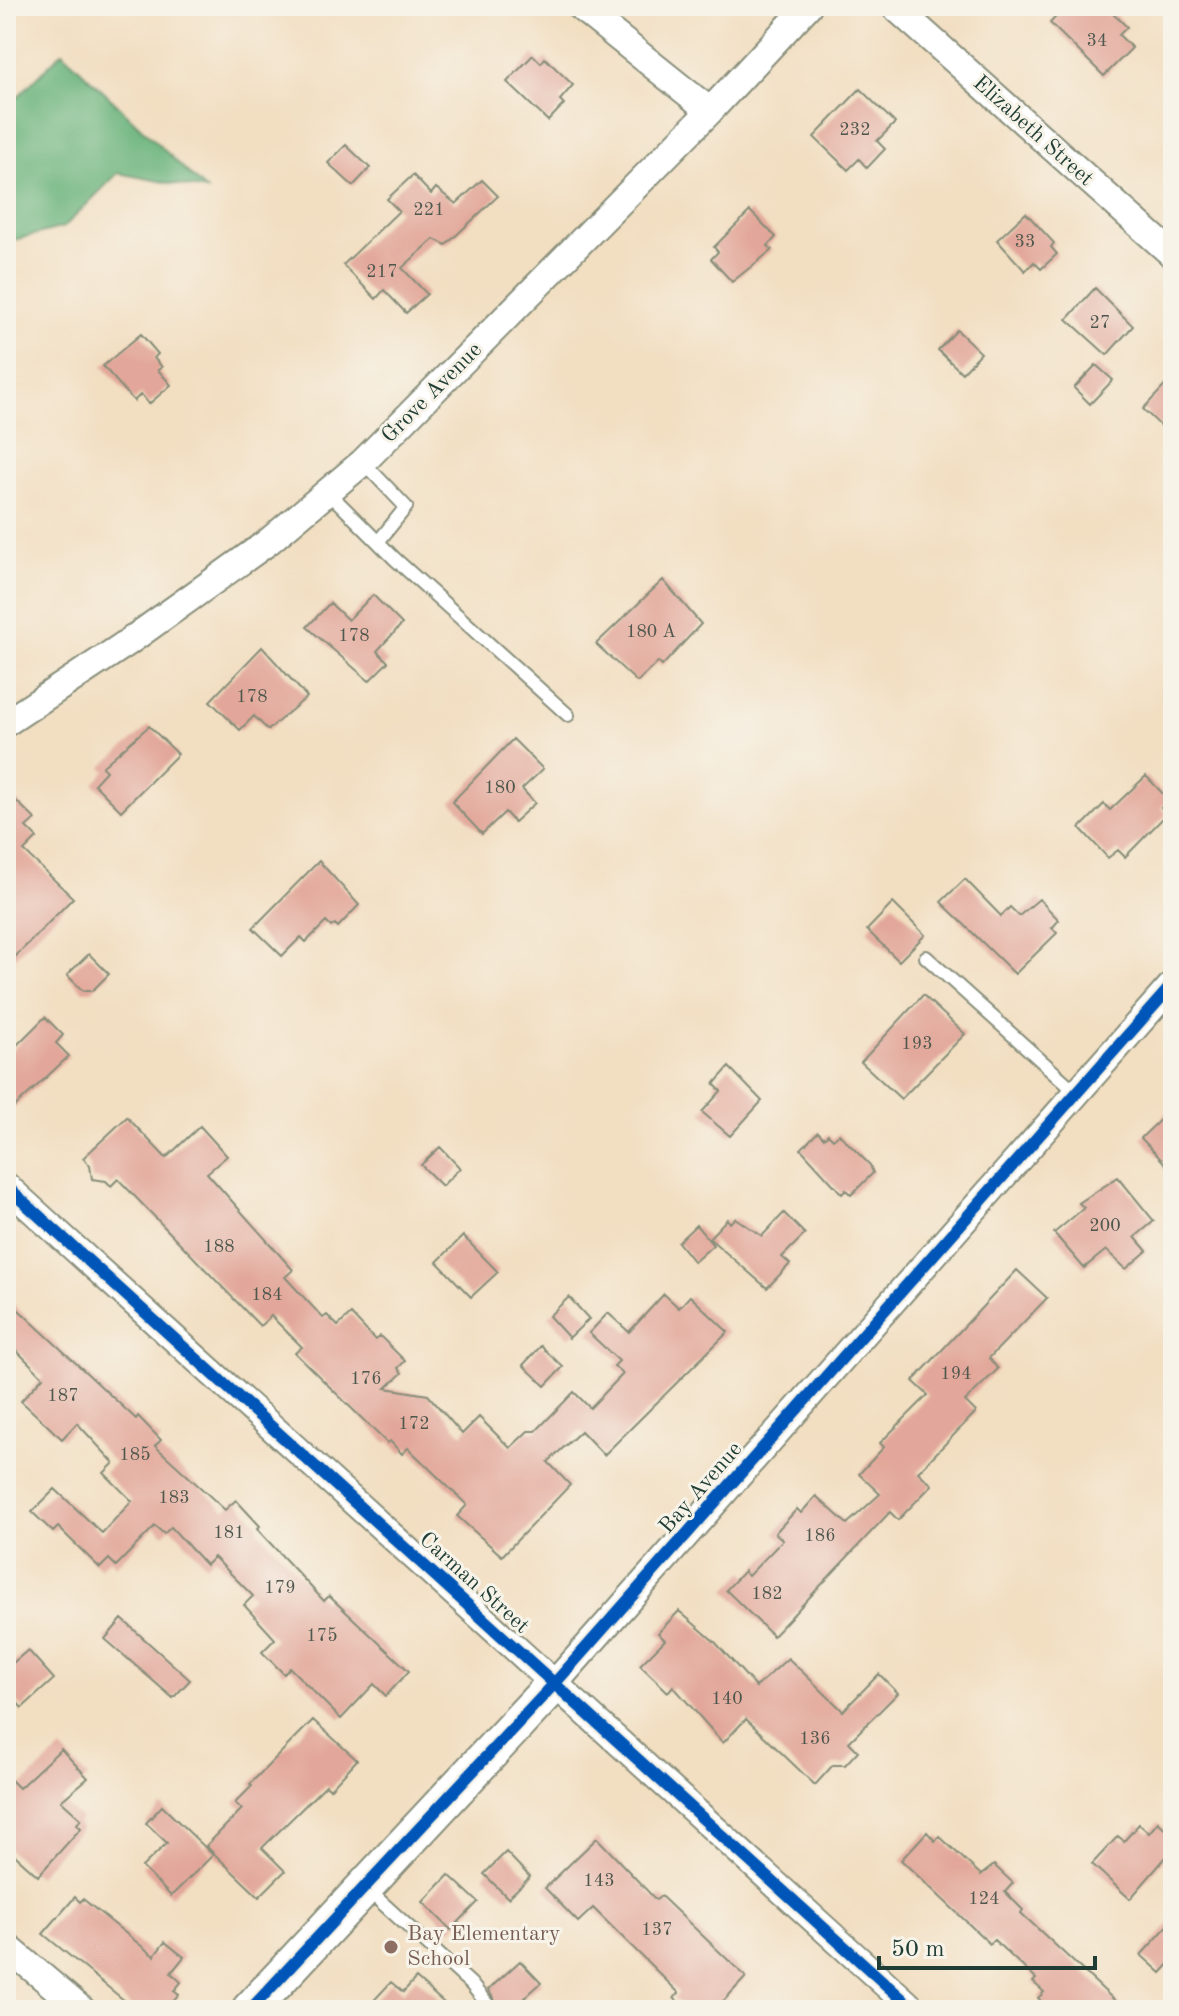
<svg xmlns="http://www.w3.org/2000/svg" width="1179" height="2016" font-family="'Old Standard TT',serif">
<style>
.forest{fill:#67b27a;stroke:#437857;stroke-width:2}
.building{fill:#e2a79a}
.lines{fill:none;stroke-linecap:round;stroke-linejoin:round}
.lane-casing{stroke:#888e7a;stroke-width:16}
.street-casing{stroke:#888e7a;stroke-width:30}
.secondary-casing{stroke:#888e7a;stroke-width:40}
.lane{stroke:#fff;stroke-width:12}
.street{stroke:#fff;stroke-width:26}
.secondary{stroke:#fff;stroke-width:36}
.cycleway-casing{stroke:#f7f3e8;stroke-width:17}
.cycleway{stroke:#0057b8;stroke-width:12}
.education-dot{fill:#8d6e63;stroke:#f7f3e8;stroke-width:3}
.labels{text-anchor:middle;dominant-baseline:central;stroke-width:6;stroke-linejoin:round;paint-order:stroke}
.number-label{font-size:18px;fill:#50584e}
.street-label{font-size:22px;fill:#1f3d34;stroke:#f7f3e8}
.education-label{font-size:22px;fill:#785e54;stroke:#f7f3e8;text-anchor:start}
</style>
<rect width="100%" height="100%" fill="#f7f3e8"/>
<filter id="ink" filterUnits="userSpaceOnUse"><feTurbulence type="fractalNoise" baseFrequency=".0125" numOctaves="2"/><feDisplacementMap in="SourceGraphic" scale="16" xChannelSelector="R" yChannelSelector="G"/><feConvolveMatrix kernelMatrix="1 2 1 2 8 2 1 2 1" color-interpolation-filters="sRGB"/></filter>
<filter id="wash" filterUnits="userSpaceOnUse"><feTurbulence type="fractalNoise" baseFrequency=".006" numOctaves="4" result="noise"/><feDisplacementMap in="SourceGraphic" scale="32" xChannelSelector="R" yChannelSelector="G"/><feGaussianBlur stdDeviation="1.8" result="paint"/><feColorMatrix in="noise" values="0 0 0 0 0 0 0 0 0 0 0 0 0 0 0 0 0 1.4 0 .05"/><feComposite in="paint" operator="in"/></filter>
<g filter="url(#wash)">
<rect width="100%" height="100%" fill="#f2dec1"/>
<!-- forest -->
<path class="forest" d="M62 52 206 190 118 173 64 227 6 242V109Z"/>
<g id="blocks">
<!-- building -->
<path class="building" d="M1066 6H1106L1127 27 1119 35 1132 48 1104 76 1050 23Z
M533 55 541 63 545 58 573 85 560 100 564 104 548 121 507 82Z
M860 89 895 123 877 141 885 149 867 168 859 159 848 170 814 137Z
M346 145 370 168 353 186 328 163Z
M413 175 431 194 436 188 456 204 482 180 498 196 446 245 434 239 402 268 427 294 406 313 384 290 376 299 343 265 399 211 387 199Z
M750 211 776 237 768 246 772 250 732 282 711 259 718 252 714 247Z
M1026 213 1054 243 1051 247 1057 254 1041 269 1034 262 1025 271 997 240Z
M1095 288 1133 326 1107 355 1067 319Z
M957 330 981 353 962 373 938 350Z
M141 334 158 354 154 358 162 367 158 370 171 385 149 404 141 394 134 401 103 366Z
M1096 365 1113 380 1090 404 1074 388Z
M1173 377V438L1143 409Z
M663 580 701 624 662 666 658 662 637 682 596 644Z
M373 595 402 624 377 651 388 662 369 681 307 627 330 603 348 620Z
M262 647 307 697 268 730 254 716 240 730 210 701Z
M149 726 178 754 121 811 94 784 106 771 102 767Z
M513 739 543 769 522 789 535 803 514 822 505 812 482 834 452 802Z
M1146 776 1169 800 1161 808 1167 814 1125 857 1118 850 1108 858 1080 828 1104 804 1110 810Z
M6 791 35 819 26 827 37 838 24 851 73 898 6 966Z
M319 861 359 905 338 927 335 924 331 927 326 922 306 942 301 937 282 956 253 928Z
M965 879 1001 916 1010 907 1019 916 1039 899 1059 920 1052 928 1057 933 1015 974 941 902Z
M893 903 925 935 899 961 867 930Z
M89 954 109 974 92 991H83L67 975Z
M923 995 965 1034 901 1099 861 1062Z
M45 1017 63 1035 56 1043 69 1056 6 1115V1056Z
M729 1067 762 1101 730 1136 702 1112 721 1091 714 1084Z
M1173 1107V1172L1141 1138Z
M127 1117 166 1158 200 1126 227 1156 207 1173 293 1270 285 1277 323 1318 327 1315 338 1326 351 1314 375 1340 380 1336 405 1361 398 1368 402 1373 386 1388 428 1395 462 1434 479 1417 510 1448 528 1431H536L574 1392 590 1408 623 1374 614 1366 619 1361 589 1333 608 1313 629 1332 664 1294 679 1308 690 1296 728 1332 604 1455 581 1431 548 1462 570 1485 502 1556 457 1516 467 1505 408 1448 402 1454 390 1441 387 1443 295 1353 302 1347 271 1316 260 1326 118 1179 111 1186 106 1181 92 1179 90 1166 83 1158Z
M818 1132 824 1138 828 1134 833 1139 839 1134 870 1165 873 1173 851 1195 846 1190 842 1194 801 1149Z
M440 1147 460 1168 442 1186 421 1165Z
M1118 1177 1154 1221 1135 1237 1147 1251 1126 1269 1106 1250 1084 1268 1054 1233 1084 1208 1079 1203Z
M784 1213 805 1234 782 1257 790 1264 767 1288 709 1238 727 1219 730 1223 735 1218 762 1236Z
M696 1225 713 1245 694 1262 678 1242Z
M463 1236 498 1272 471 1297 437 1262Z
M1017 1270 1047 1298 989 1358 998 1369 965 1401 976 1412 918 1472 932 1485 898 1520 890 1512 773 1636 726 1590 744 1571 748 1576 783 1540 775 1533 797 1509 801 1513 816 1496 847 1524 880 1494 859 1474 884 1447 880 1443 928 1395 913 1381Z
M569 1297 589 1319 569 1338 549 1316Z
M6 1298 136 1419 138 1416 161 1440 155 1446 225 1510 236 1500 260 1526 257 1529 324 1601 329 1596 409 1671 386 1696 374 1684 341 1719 290 1668 284 1674 262 1652 275 1639 244 1605 253 1596 214 1557 206 1565 171 1527 164 1534 155 1526 116 1566 109 1559 100 1568 58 1527 53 1532 32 1512 55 1489 102 1533 132 1501 104 1473 114 1463 77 1423 62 1439 21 1401 43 1377 6 1340Z
M541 1346 563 1367 545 1386 523 1365Z
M679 1611 715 1642 756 1687 788 1658 843 1711 879 1674 898 1693 849 1742 858 1751 845 1765H833L815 1785 746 1719 723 1743 673 1686 668 1692 640 1665 665 1640 658 1633Z
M122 1619 190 1680 173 1698 105 1639Z
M28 1650 54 1679 22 1708 6 1690V1669Z
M313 1720 357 1760 330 1789 326 1785 262 1848 285 1871 259 1897 206 1846 242 1809 235 1803 252 1786 250 1784Z
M61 1749 88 1778 61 1801 81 1819 77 1824 81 1828 38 1876 6 1847V1775L19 1788Z
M162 1806 213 1855 171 1896 142 1867 167 1843 146 1823Z
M1158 1822 1173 1836V1849L1130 1899 1092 1864 1118 1836 1124 1841 1139 1824 1149 1833Z
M927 1832 935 1841 939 1836 981 1875 994 1865 1013 1883 1005 1892 1023 1910 1021 1913 1125 2010H1051L1038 1998 1044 1992 1033 1982 1036 1979 994 1940 990 1944 901 1860Z
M597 1838 656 1900 661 1896 746 1977 715 2010H687L674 1998 679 1993 593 1908 578 1922 545 1888Z
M506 1852 530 1877 508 1898 484 1874Z
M449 1875 478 1902 451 1930 423 1902Z
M75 1897 80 1902 83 1899 154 1956 165 1942 184 1957 171 1973 181 1982 174 1991 179 1995 166 2010H136L43 1934Z
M1173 1920V1960L1161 1973 1141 1955Z
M520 1961 541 1983 511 2010H501L488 1990Z
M416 1978 452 2010H365L391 1982 403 1992Z"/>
</g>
</g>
<g filter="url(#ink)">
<use href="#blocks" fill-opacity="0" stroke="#888e7a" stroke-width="2"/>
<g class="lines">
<!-- lane casing -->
<g class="lane-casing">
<path id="lane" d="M363 462 406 507 378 542
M327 491 395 559 568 715
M926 957 1077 1093
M367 1889 471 1984 492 2010"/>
</g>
<!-- street casing -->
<g class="street-casing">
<path id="street" d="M579 6 710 111
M894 6 1173 255
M6 723 127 643 268 542 363 462 710 111 808 6
M6 1186 914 2010
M555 1683 1173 984
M6 1946 82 2010"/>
</g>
<!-- secondary casing -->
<g class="secondary-casing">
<path id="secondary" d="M250 2010 555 1683"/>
</g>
<!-- lane -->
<use href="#lane" class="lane"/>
<!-- street -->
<use href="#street" class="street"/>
<!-- secondary -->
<use href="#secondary" class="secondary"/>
<!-- cycleway casing -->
<g class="cycleway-casing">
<path id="cycleway" d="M6 1186 914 2010
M250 2010 555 1683 1173 984"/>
</g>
<!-- cycleway -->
<use href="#cycleway" class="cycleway"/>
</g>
</g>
<!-- markers -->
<circle class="education-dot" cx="391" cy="1947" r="8"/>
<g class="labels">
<!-- number labels -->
<g class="number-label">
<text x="1097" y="41">34</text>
<text x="855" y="130">232</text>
<text x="429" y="210">221</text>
<text x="1025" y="242">33</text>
<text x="382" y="272">217</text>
<text x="1100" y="323">27</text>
<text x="651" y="632">180 A</text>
<text x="354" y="636">178</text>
<text x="252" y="697">178</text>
<text x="500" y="788">180</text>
<text x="917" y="1044">193</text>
<text x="1105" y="1226">200</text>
<text x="219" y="1247">188</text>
<text x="267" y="1295">184</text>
<text x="956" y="1374">194</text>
<text x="366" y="1379">176</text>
<text x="63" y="1396">187</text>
<text x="414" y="1424">172</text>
<text x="135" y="1455">185</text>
<text x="174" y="1498">183</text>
<text x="229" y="1533">181</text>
<text x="820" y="1536">186</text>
<text x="280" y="1588">179</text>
<text x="767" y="1594">182</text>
<text x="322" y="1636">175</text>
<text x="727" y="1699">140</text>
<text x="815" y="1739">136</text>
<text x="599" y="1881">143</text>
<text x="984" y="1899">124</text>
<text x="657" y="1930">137</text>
</g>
<!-- street labels -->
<g class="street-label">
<text transform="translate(1033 131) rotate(42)">Elizabeth Street</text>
<text transform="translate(432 393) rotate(-45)">Grove Avenue</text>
<text transform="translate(701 1488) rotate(-49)">Bay Avenue</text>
<text transform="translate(474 1583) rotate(42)">Carman Street</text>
</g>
<!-- education labels -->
<g class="education-label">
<text x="407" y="1934">Bay Elementary<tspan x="407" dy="25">School</tspan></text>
</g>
</g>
<!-- margin -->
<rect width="1179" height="2016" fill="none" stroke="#f7f3e8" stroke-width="32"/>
<!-- scale -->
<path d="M879 1956v12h216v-12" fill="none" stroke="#1f3d34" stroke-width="4"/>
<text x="891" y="1956" font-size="24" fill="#1f3d34" stroke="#f7f3e8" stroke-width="6" paint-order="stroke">50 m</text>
</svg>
